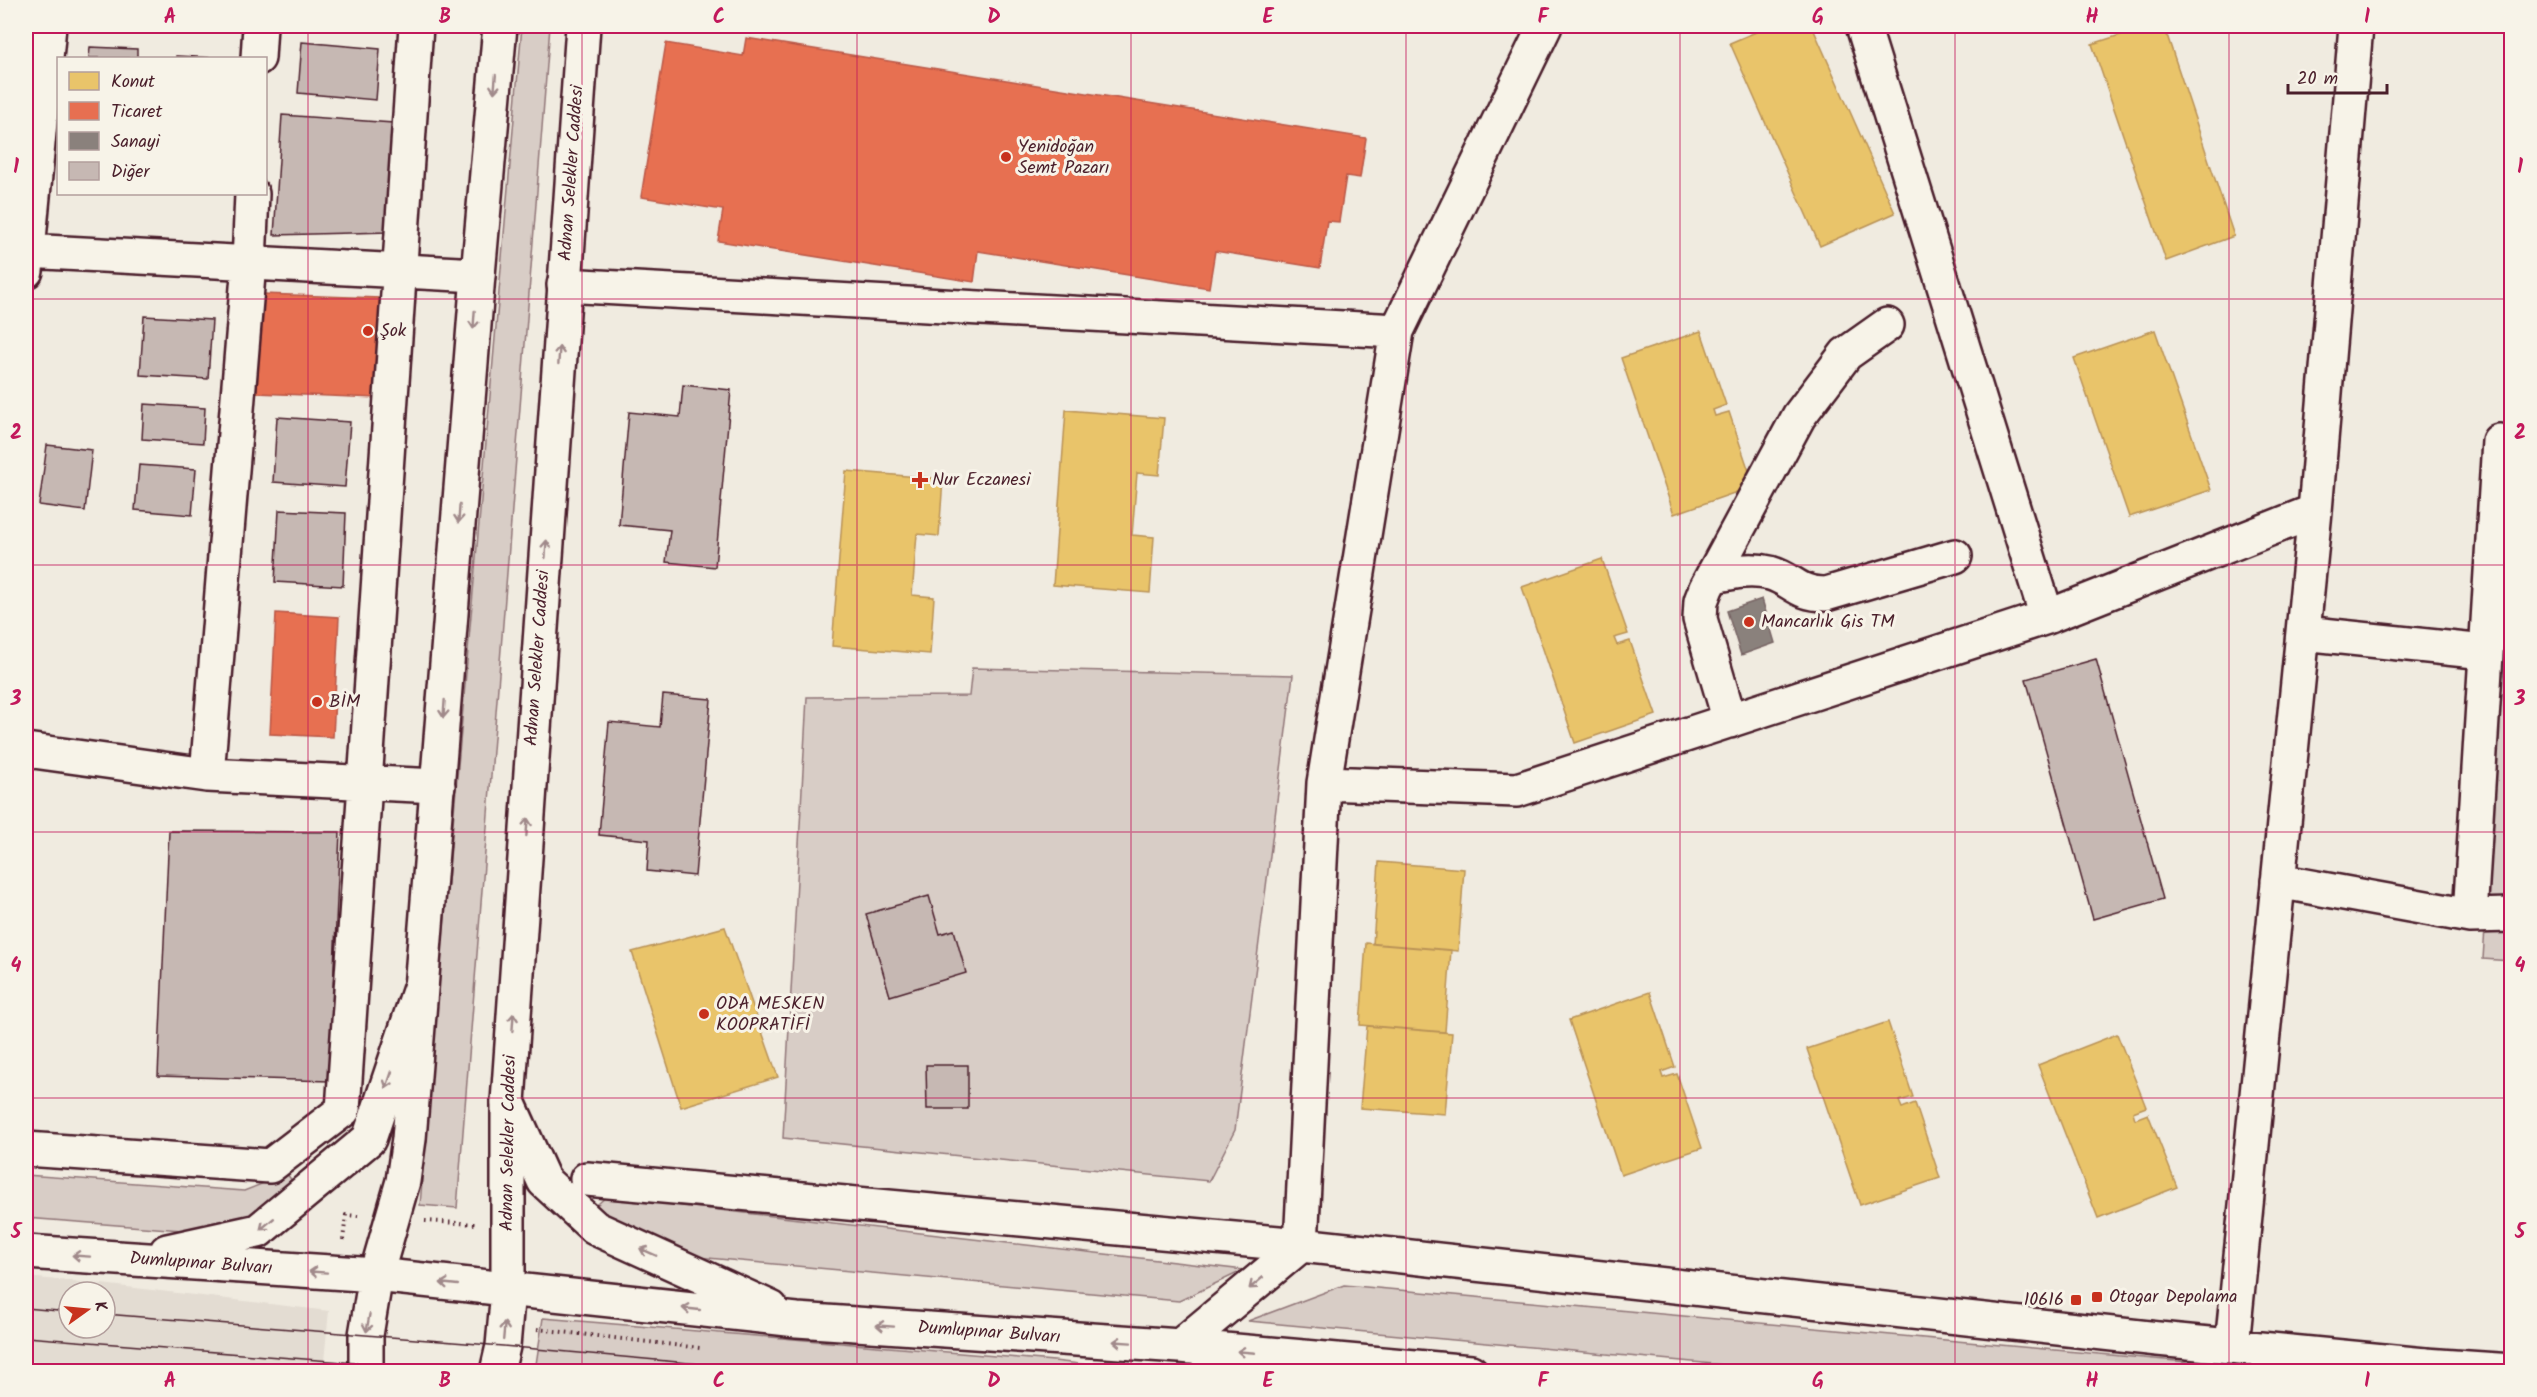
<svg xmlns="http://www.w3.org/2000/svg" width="2537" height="1397" font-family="Kalam,sans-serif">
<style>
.built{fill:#e3dcd2;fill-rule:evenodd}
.green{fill:#d8cdc6;stroke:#917678;stroke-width:1.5}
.homes{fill:#e9c46a;stroke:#b99257;stroke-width:1.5}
.shops{fill:#e76f51;stroke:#b85746;stroke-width:1.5}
.industry{fill:#8a817c;stroke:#776464;stroke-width:1.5}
.building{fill:#c6b8b3;stroke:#4a1f2b;stroke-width:1.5}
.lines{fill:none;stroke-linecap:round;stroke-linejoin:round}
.minor-casing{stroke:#4a1f2b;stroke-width:38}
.major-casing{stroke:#4a1f2b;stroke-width:38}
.highway-casing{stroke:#4a1f2b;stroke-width:38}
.path{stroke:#4a1f2b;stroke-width:4;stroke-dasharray:1.5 4.5;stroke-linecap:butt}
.minor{stroke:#f7f3e8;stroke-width:33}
.major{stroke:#f7f3e8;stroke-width:33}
.highway{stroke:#f7f3e8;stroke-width:33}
.tram{stroke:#4a1f2b;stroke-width:1.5}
.oneway{stroke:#a0898a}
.grid{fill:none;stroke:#c2185b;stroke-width:1.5;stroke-opacity:0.55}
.poi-dot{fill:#c8321e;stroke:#f7f3e8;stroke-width:2}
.labels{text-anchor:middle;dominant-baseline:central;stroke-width:6;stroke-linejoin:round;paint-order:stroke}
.poi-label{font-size:18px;fill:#4a1f2b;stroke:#f7f3e8;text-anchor:start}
.street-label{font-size:18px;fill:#4a1f2b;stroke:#f7f3e8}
.neatline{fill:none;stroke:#c2185b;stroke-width:2}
.grid-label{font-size:20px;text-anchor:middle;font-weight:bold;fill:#c2185b}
</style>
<rect width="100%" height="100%" fill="#f0ebe0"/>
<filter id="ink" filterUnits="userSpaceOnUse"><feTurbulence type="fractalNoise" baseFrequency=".0167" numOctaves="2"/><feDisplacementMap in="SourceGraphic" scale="12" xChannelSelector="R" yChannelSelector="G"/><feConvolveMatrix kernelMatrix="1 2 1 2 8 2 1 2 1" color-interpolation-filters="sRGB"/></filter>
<g filter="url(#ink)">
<!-- built -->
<path class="built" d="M26 1277 102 1284 329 1311 323 1371 169 1372 26 1361ZM69 1292H105V1328H69Z"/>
<!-- green -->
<path class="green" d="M522 26H550L457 1208 420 1205Z
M2511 529V961L2483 959Z
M972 668 1293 675 1235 1130 1209 1181 783 1138 807 697 969 696Z
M287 1174 296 1186 255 1218 182 1230 26 1218V1175L244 1191Z
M606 1197 1244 1270 1179 1301 686 1256 592 1209Z
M1344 1285 2286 1371H1790L1248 1321Z
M543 1318 1054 1361 1139 1371H535Z"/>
<!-- homes -->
<path class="homes" d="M1770 26H1812L1895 213 1820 246 1730 43Z
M2148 26H2164L2234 236 2166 261 2092 44Z
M2155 330 2211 490 2129 517 2074 358Z
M1701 331 1726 405 1713 410 1715 416 1729 412 1754 486 1674 514 1621 358Z
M1066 410 1164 418 1159 475 1137 473 1132 535 1154 537 1150 593 1053 585Z
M846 471 943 479 939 536 917 534 912 595 934 597 930 654 832 646Z
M1602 559 1628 634 1614 638 1617 645 1630 641 1656 715 1575 743 1522 587Z
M1379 862 1464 869 1458 951 1373 944Z
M725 927 778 1077 681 1107 632 952Z
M1366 943 1451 950 1445 1032 1360 1025Z
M1650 992 1675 1067 1661 1072 1663 1078 1677 1074 1702 1148 1621 1175 1569 1020Z
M1888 1022 1913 1097 1899 1101 1902 1108 1915 1103 1940 1178 1860 1205 1807 1049Z
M1367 1026 1452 1033 1445 1114 1360 1108Z
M2117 1034 2146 1107 2133 1112 2135 1119 2148 1114 2177 1187 2098 1218 2038 1065Z"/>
<!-- shops -->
<path class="shops" d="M746 38 1366 138 1360 178 1346 176 1339 222 1327 221 1320 268 1215 251 1209 288 978 251 974 282 718 241 723 210 641 197 666 43 743 56Z
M262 294 380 298 377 398 257 393Z
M276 613 339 617 333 737 270 734Z"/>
<!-- industry -->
<path class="industry" d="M1762 599 1775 643 1741 655 1727 611Z"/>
<!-- building -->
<path class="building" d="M302 42 380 49 376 100 298 93Z
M90 47 137 49V58H89Z
M176 56 216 58H176Z
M282 115 393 123 389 232 274 235Z
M144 316 212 320 208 379 140 375Z
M683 385 731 390 715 567 666 562 670 530 619 525 629 412 680 417Z
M144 404 205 408 203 443 142 439Z
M277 417 350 422 345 487 273 482Z
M47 445 92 450 85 511 39 505Z
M139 465 196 469 192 515 135 510Z
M279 510 346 513 343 586 275 582Z
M2096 659 2163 899 2093 919 2026 679Z
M663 695 711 699 695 876 647 871 649 840 599 835 609 722 660 727Z
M169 831 340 832 329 1081 158 1076Z
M929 896 940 934 954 930 966 973 890 996 866 914Z
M926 1065H968V1109H927Z"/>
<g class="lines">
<!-- minor casing -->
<g class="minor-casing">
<path id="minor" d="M1863 26 2047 617
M258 58 260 26
M26 251 478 275
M26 271 49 26
M564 285 1397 331
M1714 576C1733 572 1751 568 1770 573 1794 580 1796 594 1826 594L1955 556
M2303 633 2485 652
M1730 721 1700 619 1701 601 1706 588 1799 416 1846 354 1887 325
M26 750 207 775 438 786
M207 775 249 263 252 194
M1324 783 1517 790 2047 617 2315 511
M2278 881 2470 916 2512 915
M2470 916 2499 441
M26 1149 270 1166 343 1110 416 26
M587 1179 1301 1245 2158 1339 2425 1365 2512 1371
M1301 1245 1324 783 1397 331 1545 26
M2232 1346 2315 511 2356 26"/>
</g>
<!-- major casing -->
<g class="major-casing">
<path id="major" d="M376 1275 403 1181 409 1139 478 275 500 26
M508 1290V1102L583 26"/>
</g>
<!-- highway casing -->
<g class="highway-casing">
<path id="highway" d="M508 1102 544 1181 595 1228 771 1308
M167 1251 258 1231 369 1139 421 985
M26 1252 376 1275 797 1320 1180 1346 1471 1372
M1180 1346 1301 1245
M366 1372V1335L376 1275
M497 1372 503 1346 508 1290
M2408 1372 2425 1365"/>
</g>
<!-- path -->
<path class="path" d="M425 1221 475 1224
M343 1240 346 1215 358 1216
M537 1329 700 1348"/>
<!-- minor -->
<use href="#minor" class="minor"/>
<!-- major -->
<use href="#major" class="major"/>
<!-- highway -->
<use href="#highway" class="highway"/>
<!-- tram -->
<path class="tram" d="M26 1308 69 1312
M105 1314 503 1346 788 1372
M26 1337 471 1372"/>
</g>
<!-- one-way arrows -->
<defs><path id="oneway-shaft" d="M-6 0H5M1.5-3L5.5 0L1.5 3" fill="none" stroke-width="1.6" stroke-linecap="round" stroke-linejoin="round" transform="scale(1.5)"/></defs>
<g class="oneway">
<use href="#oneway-shaft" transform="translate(495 84) rotate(95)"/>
<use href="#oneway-shaft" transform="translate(474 320) rotate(94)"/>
<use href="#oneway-shaft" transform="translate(559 355) rotate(-86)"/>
<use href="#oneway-shaft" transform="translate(459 514) rotate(94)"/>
<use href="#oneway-shaft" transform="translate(546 549) rotate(-86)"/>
<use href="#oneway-shaft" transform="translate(444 709) rotate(94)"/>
<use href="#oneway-shaft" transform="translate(527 827) rotate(-86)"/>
<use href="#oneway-shaft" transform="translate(513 1022) rotate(-86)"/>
<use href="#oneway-shaft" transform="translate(389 1080) rotate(109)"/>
<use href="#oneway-shaft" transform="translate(267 1224) rotate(140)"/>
<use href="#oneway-shaft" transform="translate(648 1252) rotate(-156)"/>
<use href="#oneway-shaft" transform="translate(81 1256) rotate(-176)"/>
<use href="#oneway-shaft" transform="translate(318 1272) rotate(-176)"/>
<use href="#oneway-shaft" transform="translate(1256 1283) rotate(140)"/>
<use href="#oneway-shaft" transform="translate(449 1284) rotate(-174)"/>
<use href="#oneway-shaft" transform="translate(691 1309) rotate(-174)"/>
<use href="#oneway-shaft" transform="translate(368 1323) rotate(100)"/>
<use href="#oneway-shaft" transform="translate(885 1326) rotate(-176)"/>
<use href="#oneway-shaft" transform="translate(504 1331) rotate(-85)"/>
<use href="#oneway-shaft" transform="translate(1122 1342) rotate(-176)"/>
<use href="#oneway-shaft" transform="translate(1246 1352) rotate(-175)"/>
</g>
</g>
<!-- grid -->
<path class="grid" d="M308 26V1372M582 26V1372M857 26V1372M1131 26V1372M1406 26V1372M1680 26V1372M1955 26V1372M2229 26V1372M26 299H2512M26 565H2512M26 832H2512M26 1098H2512"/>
<!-- markers -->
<g class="poi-dot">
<circle cx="1006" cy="157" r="6"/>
<circle cx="368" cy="331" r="6"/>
<path d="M917 471h6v6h6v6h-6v6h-6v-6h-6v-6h6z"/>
<circle cx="1749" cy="622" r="6"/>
<circle cx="317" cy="702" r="6"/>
<circle cx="704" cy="1014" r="6"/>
<rect x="2091" y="1291" width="12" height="12" rx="3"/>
<rect x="2070" y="1294" width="12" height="12" rx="3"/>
</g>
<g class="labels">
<!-- poi labels -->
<g class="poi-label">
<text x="1018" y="147">Yenidoğan<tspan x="1018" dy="21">Semt Pazarı</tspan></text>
<text x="380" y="331">Şok</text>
<text x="932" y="480">Nur Eczanesi</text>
<text x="1761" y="622">Mancarlık Gis TM</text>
<text x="329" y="702">BİM</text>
<text x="716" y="1004">ODA MESKEN<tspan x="716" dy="21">KOOPRATİFİ</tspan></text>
<text x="2109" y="1297">Otogar Depolama</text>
<text x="2064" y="1300" text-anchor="end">10616</text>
</g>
<!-- street labels -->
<g class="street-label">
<text transform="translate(572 173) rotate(-86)">Adnan Selekler Caddesi</text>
<text transform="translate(538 658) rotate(-86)">Adnan Selekler Caddesi</text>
<text transform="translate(509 1143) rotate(-89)">Adnan Selekler Caddesi</text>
<text transform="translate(201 1264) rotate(4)">Dumlupınar Bulvarı</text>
<text transform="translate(989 1333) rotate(4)">Dumlupınar Bulvarı</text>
</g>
</g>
<!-- margin -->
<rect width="2537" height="1397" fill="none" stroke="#f7f3e8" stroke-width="66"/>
<!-- legend -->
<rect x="57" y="57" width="210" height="138" fill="#f7f3e8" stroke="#b29e9c" stroke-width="1.5"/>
<rect x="69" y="72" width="30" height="18" fill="#e9c46a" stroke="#b29e9c" stroke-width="1.5"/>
<text x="111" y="87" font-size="18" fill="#4a1f2b">Konut</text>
<rect x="69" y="102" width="30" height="18" fill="#e76f51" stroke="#b29e9c" stroke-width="1.5"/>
<text x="111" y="117" font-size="18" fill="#4a1f2b">Ticaret</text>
<rect x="69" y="132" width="30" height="18" fill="#8a817c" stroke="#b29e9c" stroke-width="1.5"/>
<text x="111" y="147" font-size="18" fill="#4a1f2b">Sanayi</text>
<rect x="69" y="162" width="30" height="18" fill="#c6b8b3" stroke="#b29e9c" stroke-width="1.5"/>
<text x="111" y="177" font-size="18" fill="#4a1f2b">Diğer</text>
<!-- north arrow -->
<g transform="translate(87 1310) rotate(75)"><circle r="28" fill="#f7f3e8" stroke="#b29e9c" stroke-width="1.5"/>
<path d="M0-4.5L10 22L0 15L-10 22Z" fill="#c8321e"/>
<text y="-9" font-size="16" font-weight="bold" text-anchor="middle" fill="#4a1f2b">K</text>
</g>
<!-- scale -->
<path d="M2288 84v9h99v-9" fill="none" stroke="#4a1f2b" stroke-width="3"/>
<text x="2297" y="84" font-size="18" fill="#4a1f2b" stroke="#f7f3e8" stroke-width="4.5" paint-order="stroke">20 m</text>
<rect x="33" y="33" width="2471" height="1331" class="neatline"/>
<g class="grid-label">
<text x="170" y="23">A</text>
<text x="445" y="23">B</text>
<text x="719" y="23">C</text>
<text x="994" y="23">D</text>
<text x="1268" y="23">E</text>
<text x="1543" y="23">F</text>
<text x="1818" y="23">G</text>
<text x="2092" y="23">H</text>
<text x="2367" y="23">I</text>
<text x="16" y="173">1</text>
<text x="2520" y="173">1</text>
<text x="16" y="439">2</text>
<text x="2520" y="439">2</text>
<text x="16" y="705">3</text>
<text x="2520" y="705">3</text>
<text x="16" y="972">4</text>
<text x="2520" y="972">4</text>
<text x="16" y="1238">5</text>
<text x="2520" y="1238">5</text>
<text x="170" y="1387">A</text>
<text x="445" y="1387">B</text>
<text x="719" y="1387">C</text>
<text x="994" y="1387">D</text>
<text x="1268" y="1387">E</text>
<text x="1543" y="1387">F</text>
<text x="1818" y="1387">G</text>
<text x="2092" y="1387">H</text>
<text x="2367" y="1387">I</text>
</g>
</svg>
